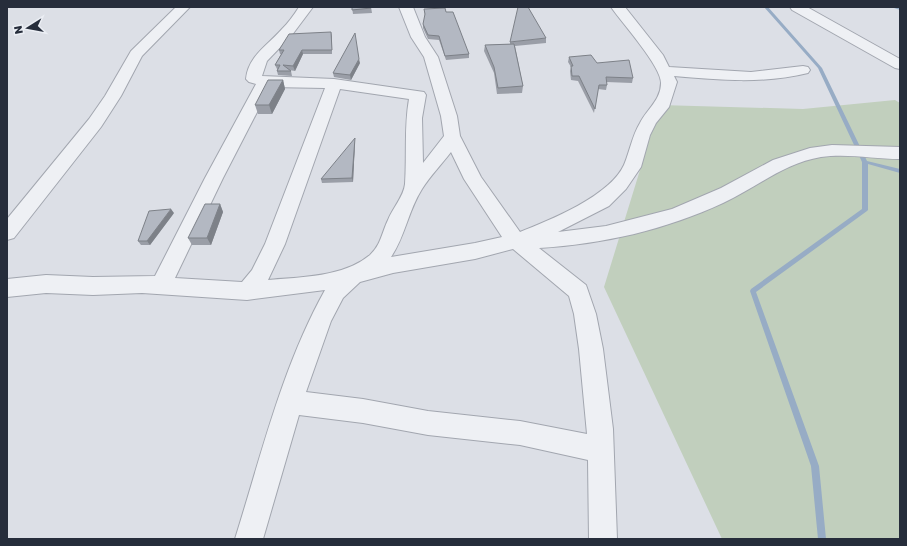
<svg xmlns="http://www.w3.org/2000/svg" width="907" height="546" font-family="'Golos Text',sans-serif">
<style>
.green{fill:#c1cfbd}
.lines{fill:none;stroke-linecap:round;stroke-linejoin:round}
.stream{fill:#97acc5;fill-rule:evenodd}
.street-casing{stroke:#a2a6af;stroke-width:2}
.street{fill:#eef0f4;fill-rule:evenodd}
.wall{fill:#9a9ea7}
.shaded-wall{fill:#7d8188}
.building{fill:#b3b8c2;stroke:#7d8188}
</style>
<rect width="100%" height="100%" fill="#dcdfe6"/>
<!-- green -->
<path class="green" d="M895 100 900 103V539H722L604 287 660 105 803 109Z"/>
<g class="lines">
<!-- stream -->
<path class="stream" d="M764 7H768L822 68 867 161 900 169V173L868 164V210L867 211 756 292 819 466 826 539H818L811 466 750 291 751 289 862 209V162L818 68Z
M893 7 900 8V10L894 8Z"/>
<!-- street casing -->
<g class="street-casing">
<path id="street" d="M176 7H190L142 56 121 96 101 127 14 238 7 240V219L89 119 105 96 131 51Z
M299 7H313L292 35 267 61 262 76 334 79 424 92 426 95 422 118 423 163 444 136 441 116 424 57 411 37 399 7H413L425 37 438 57 457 116 460 136 481 177 520 232C550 220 610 196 624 165 630 151 632 136 640 123 647 109 661 100 661 83 661 66 622 23 611 7H625L663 55 669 67 751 72 803 66 808 67 810 70 808 73C764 84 719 80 674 76L677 82 669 107 656 123 650 135 641 167 626 189 609 206 558 232 606 226 672 209 721 188 773 160 810 148 832 145 900 147V159C874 159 847 153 821 157 784 163 756 188 723 203 665 230 603 244 539 248L586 285 596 314 603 349 613 429 617 539H589L588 460 520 445 428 435 363 423 299 415 263 539H235C261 456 282 367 325 290L247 300 142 293 93 295 46 293 7 297V279L46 275 93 277 155 276 205 178 256 84 249 82 246 79C248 56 268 45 282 29 288 23 294 15 299 7ZM270 87 325 88 265 244 252 270 242 282 175 278 223 178ZM340 89 409 99C404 127 407 155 405 184 404 196 392 209 388 220 382 232 381 245 370 255 344 277 301 277 268 280L285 244ZM451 152 464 179 502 237 475 243 391 257C405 237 408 211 422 189 430 176 442 164 451 152ZM513 249 569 296 574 314 579 349 587 434 520 421 428 411 363 399 306 392 331 321 343 298 360 282 393 273 475 259Z
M790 7H807L900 59V69L895 68 792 10Z"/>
</g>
<!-- street -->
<use href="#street" class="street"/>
</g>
<!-- wall -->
<path class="wall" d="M352 7H371L372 13 353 14Z
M424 9 446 12 469 54V58L446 60 439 40 428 39 423 28V24L425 16Z
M332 36V54H303L295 71 289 70 291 71 292 76 278 75 277 71V69L275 65 281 54H280L279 50Z
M546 38V43L515 46 523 86 522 93 497 94 494 73 484 51 485 45 510 44V42Z
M569 57 597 63 633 78 632 83 606 82 607 85 606 90 598 89 594 113 578 81 571 80 570 71 571 67 568 62Z
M360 63 351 80 334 77 333 73Z
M283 80 285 89 272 114H258L255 105Z
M355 142 353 182 322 183 321 179Z
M220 204 223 212 211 245H192L188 238Z
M174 213 150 245H141L138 241Z"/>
<!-- shaded-wall -->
<path class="shaded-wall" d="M331 32 332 36V54V50Z
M302 50 303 54 295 71 293 66Z
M359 59 360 63 351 80 350 75Z
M283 80 285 89 272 114 269 105Z
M355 138V142L353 182 352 178Z
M220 204 223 212 211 245 207 238Z
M171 209 174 213 150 245 147 241Z"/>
<!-- building -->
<path class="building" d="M352 7H371V8L352 10Z
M518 7H528L546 38 510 42Z
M445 8 446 12H453L469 54 445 56 439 36 428 35 423 24 425 14 424 9Z
M331 32 332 50H302L293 66 283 65 291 71H277L280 65H275L284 50H279L289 34Z
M355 33 359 59 350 75 333 73Z
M514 44 523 86 498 88 494 67 485 45Z
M591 55 597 63 629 60 633 78 606 77 607 85H599L595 109 579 76H572L571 66H573L569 57Z
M268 80H283L269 105H255Z
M355 138 352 178 321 179Z
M205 204H220L207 238H188Z
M171 209 147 241H138L149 211Z"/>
<!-- border -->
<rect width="907" height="546" fill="none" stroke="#262d3b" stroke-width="16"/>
<!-- north arrow -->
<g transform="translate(28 28) rotate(259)" stroke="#ebeef4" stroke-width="3" paint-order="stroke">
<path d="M0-3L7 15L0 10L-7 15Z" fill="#262d3b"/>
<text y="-6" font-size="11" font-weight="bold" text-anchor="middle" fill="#262d3b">N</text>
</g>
</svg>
